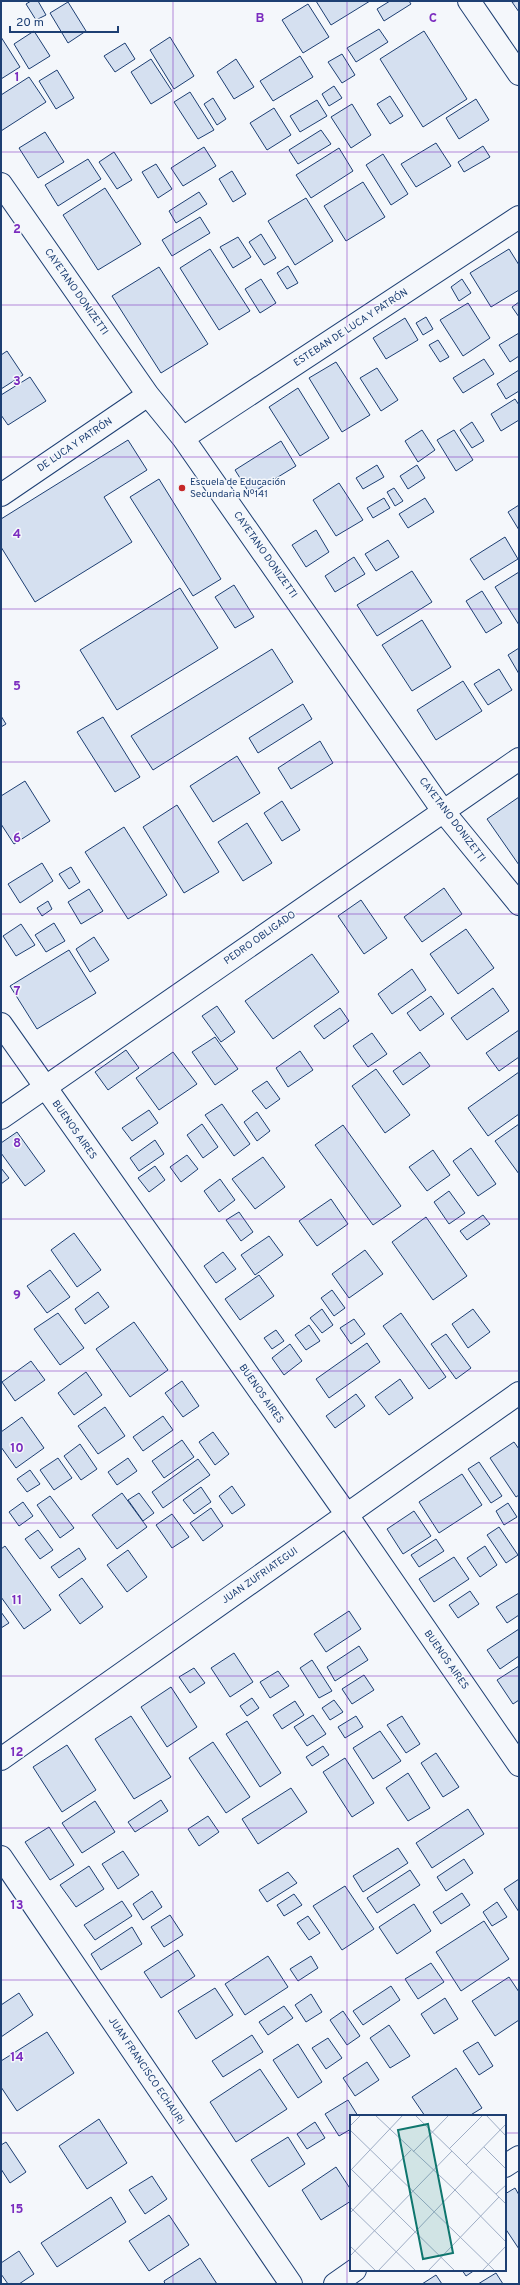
<svg xmlns="http://www.w3.org/2000/svg" width="520" height="2285" font-family="Overpass,sans-serif">
<style>
.building{fill:#d5e0f0;stroke:#1d3f73}
.lines{fill:none;stroke-linecap:round;stroke-linejoin:round}
.street-casing{stroke:#1d3f73;stroke-width:24}
.secondary-casing{stroke:#1d3f73;stroke-width:24}
.street{stroke:#f4f7fb;stroke-width:22}
.secondary{stroke:#f4f7fb;stroke-width:22}
.grid{fill:none;stroke:#7b2cbf;stroke-width:1;stroke-opacity:0.55}
.poi-dot{fill:#c62828;stroke:#f4f7fb;stroke-width:1.5}
.labels{text-anchor:middle;dominant-baseline:central;stroke-width:3;stroke-linejoin:round;paint-order:stroke}
.street-label{font-size:10px;fill:#1d3f73;stroke:#f4f7fb}
.poi-label{font-size:10px;fill:#1d3f73;stroke:#f4f7fb;text-anchor:start}
.inset-road{fill:none;stroke:#9eadc5;stroke-width:1}
.view{fill:#0f766e;fill-opacity:0.15;stroke:#0f766e;stroke-width:2}
.inset-edge{fill:none;stroke:#1d3f73;stroke-width:2}
.grid-label{font-size:13px;text-anchor:middle;font-weight:bold;fill:#7b2cbf;stroke:#f4f7fb;stroke-width:3;stroke-linejoin:round;paint-order:stroke}
</style>
<rect width="100%" height="100%" fill="#f4f7fb"/>
<!-- building -->
<path class="building" d="M31 1H38L46 15 36 20 26 4Z
M316 1H370L331 25Z
M390 1H409L411 4 384 21 377 9Z
M519 1V12L512 2Z
M68 2 86 31 68 43 50 13Z
M308 4 329 37 303 53 282 20Z
M379 29 388 42 356 62 347 48Z
M34 31 50 56 29 69 14 44Z
M424 31 467 99 423 127 380 59Z
M1 37 20 67 1 79Z
M170 37 194 76 174 89 150 50Z
M125 43 135 59 115 72 104 56Z
M342 54 355 75 342 83 328 62Z
M300 56 313 77 273 101 260 81Z
M151 59 172 91 151 104 131 72Z
M236 59 254 87 234 99 217 72Z
M57 70 74 98 56 109 39 81Z
M29 77 46 102 1 131V95Z
M334 86 342 98 329 106 322 94Z
M190 92 214 130 198 139 174 102Z
M390 96 403 116 390 124 377 104Z
M213 98 226 119 217 125 204 104Z
M476 99 489 120 459 139 446 118Z
M317 100 327 116 300 132 290 116Z
M352 104 371 135 351 148 331 117Z
M274 108 291 135 267 150 250 123Z
M321 130 331 144 298 164 289 150Z
M45 132 64 162 38 178 19 148Z
M436 143 451 166 416 187 401 164Z
M483 146 490 157 464 172 458 162Z
M204 147 216 166 183 186 171 168Z
M339 148 353 171 311 198 296 175Z
M114 152 132 180 117 189 99 162Z
M383 154 408 194 391 205 366 165Z
M88 159 101 179 58 206 45 185Z
M156 164 172 189 158 198 142 172Z
M232 171 246 194 233 202 219 179Z
M363 182 385 217 346 241 324 206Z
M105 188 141 244 98 270 63 215Z
M199 192 207 204 176 223 169 211Z
M306 198 333 241 295 265 268 221Z
M200 217 210 233 172 256 162 240Z
M261 234 276 258 264 265 249 242Z
M238 237 251 257 233 268 220 247Z
M210 249 250 311 219 330 180 268Z
M509 249 519 265V290L491 307 470 273Z
M288 266 298 283 287 289 277 273Z
M159 267 208 344 161 373 112 296Z
M261 279 276 303 260 313 245 289Z
M462 279 471 293 459 301 451 287Z
M519 302V317L512 307Z
M468 303 490 338 463 356 440 320Z
M426 317 433 329 423 335 416 323Z
M405 318 418 340 386 359 373 338Z
M519 333V356L510 362 499 345Z
M438 340 449 357 440 362 429 345Z
M7 351 23 375 1 389V355Z
M484 359 494 374 463 393 453 378Z
M336 362 370 415 342 432 309 378Z
M377 368 398 400 381 411 360 378Z
M519 370V391L506 399 497 384Z
M30 377 46 401 8 425 1 415V395Z
M298 388 329 438 300 456 269 407Z
M515 399 519 405V420L501 431 491 414Z
M472 422 484 441 472 448 460 430Z
M422 430 435 450 418 462 405 441Z
M454 430 473 460 456 471 437 440Z
M128 440 147 470 104 497 132 542 35 602 1 547V519Z
M281 441 296 466 250 494 235 470Z
M377 465 384 477 363 489 356 478Z
M417 465 425 478 408 489 400 476Z
M159 479 221 579 193 596 130 497Z
M339 483 363 520 336 536 313 500Z
M394 488 403 501 395 506 387 492Z
M384 498 390 508 373 518 367 508Z
M425 498 434 512 408 528 399 514Z
M519 505V530L508 512Z
M316 530 329 552 306 567 292 545Z
M505 537 518 559 484 580 470 559Z
M388 540 399 557 376 571 365 554Z
M354 557 365 574 335 592 325 576Z
M412 571 432 602 377 636 357 605Z
M519 572V625L495 587Z
M234 585 254 617 235 628 215 597Z
M180 588 218 648 117 710 80 650Z
M482 591 502 623 486 633 466 601Z
M422 620 451 667 412 691 382 645Z
M519 648V674L508 655Z
M272 649 293 682 153 770 131 736Z
M499 669 512 690 488 705 474 684Z
M463 681 482 711 436 740 417 710Z
M303 704 312 719 258 753 249 738Z
M1 716 6 724 1 727Z
M103 717 140 777 115 792 77 732Z
M320 741 333 763 291 789 278 768Z
M237 756 260 793 213 822 190 786Z
M25 781 50 821 14 844 1 824V796Z
M519 797V865L487 819Z
M282 801 300 830 282 841 264 813Z
M177 805 219 872 184 893 143 827Z
M247 823 272 863 243 881 218 842Z
M124 827 167 895 128 919 85 852Z
M42 863 53 881 20 903 8 884Z
M71 867 80 882 69 889 59 874Z
M444 888 462 914 422 942 404 917Z
M89 889 103 911 81 924 68 902Z
M361 900 387 938 364 954 338 916Z
M48 901 52 909 42 916 37 908Z
M54 923 65 941 46 952 35 935Z
M21 924 35 945 16 956 3 936Z
M466 929 494 968 458 994 430 954Z
M94 937 109 960 90 972 76 949Z
M69 950 96 993 37 1029 10 986Z
M312 954 339 992 273 1039 245 1001Z
M412 969 426 990 392 1014 378 994Z
M493 988 509 1011 467 1040 451 1018Z
M431 996 444 1014 420 1031 407 1013Z
M217 1006 235 1032 221 1042 202 1016Z
M340 1008 349 1021 324 1039 314 1026Z
M519 1030V1057L499 1071 486 1053Z
M372 1033 387 1054 368 1067 353 1046Z
M215 1037 238 1069 215 1085 192 1052Z
M126 1050 139 1068 108 1090 95 1072Z
M300 1051 313 1070 288 1087 276 1068Z
M173 1052 197 1084 159 1110 136 1078Z
M420 1052 430 1066 403 1085 393 1071Z
M376 1069 410 1115 385 1133 352 1086Z
M519 1072V1114L488 1136 468 1108Z
M267 1081 280 1099 266 1109 252 1091Z
M222 1104 250 1144 234 1156 205 1115Z
M149 1110 158 1123 132 1141 122 1128Z
M257 1112 270 1131 257 1141 244 1122Z
M202 1124 218 1147 203 1158 187 1135Z
M519 1124V1174L495 1141Z
M343 1125 401 1206 373 1225 315 1145Z
M17 1132 45 1171 25 1186 1 1153V1143Z
M155 1140 164 1154 139 1171 130 1158Z
M471 1148 496 1184 478 1196 453 1161Z
M433 1150 450 1175 427 1191 409 1167Z
M187 1155 198 1169 181 1182 170 1167Z
M263 1157 285 1187 255 1209 232 1179Z
M155 1166 165 1180 149 1192 138 1178Z
M1 1168 9 1178 1 1184Z
M220 1179 235 1200 219 1212 204 1191Z
M449 1191 465 1213 449 1224 434 1202Z
M331 1199 348 1224 317 1246 299 1221Z
M239 1212 253 1232 241 1241 226 1220Z
M483 1215 490 1224 467 1240 460 1231Z
M426 1217 467 1276 433 1300 392 1242Z
M74 1233 101 1270 77 1287 51 1250Z
M269 1236 283 1255 255 1275 241 1255Z
M365 1250 383 1274 349 1298 332 1274Z
M223 1252 236 1269 216 1283 204 1266Z
M50 1270 70 1297 47 1313 27 1286Z
M259 1275 274 1296 240 1320 225 1299Z
M332 1290 345 1308 334 1316 321 1298Z
M98 1292 109 1307 85 1324 75 1309Z
M322 1309 333 1325 322 1333 310 1318Z
M473 1309 490 1332 468 1348 452 1324Z
M58 1313 84 1348 60 1365 34 1329Z
M401 1313 446 1377 429 1389 383 1326Z
M354 1319 365 1334 351 1344 340 1328Z
M134 1322 168 1370 130 1397 96 1349Z
M309 1325 320 1341 306 1350 295 1335Z
M276 1330 284 1341 272 1349 264 1338Z
M446 1334 471 1368 456 1379 431 1344Z
M367 1343 380 1362 329 1398 316 1379Z
M290 1344 302 1361 284 1375 272 1358Z
M31 1361 45 1380 15 1401 2 1382Z
M86 1372 102 1395 74 1415 58 1393Z
M400 1379 413 1398 389 1415 375 1397Z
M182 1381 199 1406 183 1417 165 1393Z
M356 1394 365 1406 335 1428 326 1416Z
M105 1407 125 1436 98 1454 78 1426Z
M163 1416 173 1430 143 1451 133 1437Z
M22 1417 44 1448 16 1468 1 1447V1432Z
M213 1432 229 1454 215 1465 199 1442Z
M182 1440 194 1457 164 1478 152 1461Z
M514 1442 519 1449V1495L516 1497 490 1458Z
M80 1444 97 1469 81 1480 64 1456Z
M58 1458 72 1478 54 1490 40 1470Z
M128 1458 137 1471 117 1485 108 1472Z
M198 1459 210 1475 163 1508 152 1492Z
M479 1462 502 1496 491 1503 468 1469Z
M30 1470 40 1484 27 1492 17 1479Z
M462 1474 482 1505 439 1533 419 1502Z
M232 1486 245 1505 232 1514 219 1496Z
M201 1487 211 1502 194 1514 183 1500Z
M122 1493 147 1527 117 1549 92 1515Z
M139 1493 154 1513 143 1521 128 1500Z
M50 1496 74 1528 60 1538 37 1505Z
M23 1502 33 1516 19 1526 9 1512Z
M508 1503 517 1517 504 1525 496 1511Z
M211 1508 223 1526 203 1541 190 1523Z
M414 1511 431 1536 403 1554 387 1529Z
M172 1514 189 1537 172 1548 156 1525Z
M499 1527 518 1555 506 1563 487 1535Z
M38 1530 53 1550 40 1559 25 1539Z
M436 1539 444 1551 419 1567 411 1555Z
M5 1546 51 1610 24 1629 1 1597V1549Z
M485 1546 497 1565 480 1577 467 1558Z
M79 1548 86 1559 59 1578 51 1567Z
M128 1550 147 1577 127 1592 107 1565Z
M454 1557 469 1579 434 1602 419 1579Z
M82 1578 103 1607 80 1624 59 1595Z
M470 1591 479 1604 458 1618 449 1605Z
M519 1593V1615L507 1623 496 1607Z
M349 1611 361 1629 326 1652 314 1634Z
M1 1612 9 1623 1 1628Z
M519 1629V1656L500 1669 487 1650Z
M359 1646 368 1660 335 1681 327 1667Z
M234 1653 253 1682 230 1697 211 1668Z
M312 1660 332 1691 319 1698 300 1668Z
M519 1666V1700L513 1704 497 1680Z
M194 1668 205 1683 190 1693 179 1677Z
M278 1671 289 1686 270 1698 260 1682Z
M364 1675 374 1690 352 1704 342 1689Z
M171 1687 197 1727 167 1747 141 1707Z
M252 1698 259 1708 247 1716 240 1706Z
M334 1700 343 1712 330 1720 322 1708Z
M295 1701 304 1715 282 1729 273 1715Z
M313 1715 326 1734 307 1746 294 1727Z
M131 1716 171 1777 134 1799 95 1739Z
M356 1716 363 1727 345 1738 338 1727Z
M402 1716 420 1744 406 1753 387 1725Z
M247 1721 281 1773 260 1787 226 1734Z
M380 1731 401 1761 373 1779 353 1748Z
M213 1742 250 1797 226 1813 189 1758Z
M67 1745 96 1790 62 1812 33 1767Z
M323 1746 329 1755 312 1766 306 1757Z
M436 1753 459 1787 443 1797 421 1763Z
M345 1758 374 1803 352 1817 323 1772Z
M408 1773 430 1808 408 1821 386 1788Z
M291 1788 307 1812 258 1844 242 1819Z
M161 1800 168 1811 135 1832 128 1822Z
M95 1801 115 1832 82 1853 62 1823Z
M468 1809 484 1834 432 1868 416 1843Z
M208 1816 219 1832 199 1846 188 1829Z
M49 1827 74 1865 50 1880 25 1842Z
M398 1848 408 1863 363 1892 353 1876Z
M123 1851 139 1875 118 1889 102 1864Z
M464 1859 473 1873 446 1891 437 1877Z
M89 1866 104 1889 76 1907 60 1885Z
M410 1870 420 1885 377 1913 367 1898Z
M288 1872 297 1883 267 1902 259 1890Z
M519 1879V1912L504 1889Z
M345 1886 374 1929 342 1950 313 1906Z
M152 1891 162 1907 143 1920 133 1904Z
M462 1893 470 1905 441 1924 433 1912Z
M294 1894 302 1905 284 1916 277 1905Z
M122 1901 132 1916 95 1940 84 1925Z
M497 1902 507 1917 492 1926 483 1912Z
M414 1904 431 1931 397 1954 379 1927Z
M170 1915 183 1935 164 1947 151 1927Z
M308 1916 320 1933 309 1940 297 1923Z
M484 1921 509 1959 461 1991 436 1952Z
M132 1927 142 1944 101 1970 91 1954Z
M178 1950 195 1976 161 1998 144 1972Z
M268 1956 288 1987 245 2015 225 1984Z
M311 1956 318 1968 298 1981 290 1969Z
M431 1963 444 1982 418 1999 405 1979Z
M509 1977 519 1992V2020L495 2036 472 2001Z
M391 1986 400 2000 363 2025 353 2011Z
M215 1988 233 2015 196 2039 178 2011Z
M19 1993 33 2015 1 2037V2005Z
M311 1994 322 2012 306 2022 295 2005Z
M445 1998 458 2019 434 2034 421 2014Z
M284 2006 293 2018 268 2035 259 2022Z
M343 2011 360 2036 347 2045 330 2020Z
M389 2025 410 2056 390 2068 370 2038Z
M47 2032 74 2073 17 2111 1 2087V2061Z
M252 2035 263 2052 223 2077 212 2061Z
M328 2038 342 2058 326 2069 312 2048Z
M478 2042 493 2066 479 2075 463 2051Z
M298 2044 322 2082 298 2098 273 2060Z
M367 2062 379 2080 355 2096 343 2078Z
M456 2068 482 2108 469 2116H425L412 2097Z
M260 2069 287 2109 236 2142 210 2102Z
M348 2100 358 2116H351V2129L339 2136 325 2114Z
M99 2119 127 2163 87 2189 59 2146Z
M315 2122 325 2138 307 2149 297 2134Z
M288 2137 305 2164 269 2187 251 2160Z
M6 2142 26 2172 10 2183 1 2169V2145Z
M336 2167 351 2190V2201L321 2220 302 2190Z
M152 2176 167 2199 145 2214 129 2190Z
M515 2188 519 2195V2249L505 2228V2194Z
M111 2197 126 2222 57 2267 41 2243Z
M169 2215 189 2245 149 2271 129 2241Z
M19 2251 34 2274 19 2284H8L1 2274V2263Z
M200 2258 217 2284H165L164 2281Z
M462 2270H475L466 2276Z
M496 2273 503 2284H478Z
M436 2275 442 2284H422Z"/>
<g class="lines">
<!-- street casing -->
<g class="street-casing">
<path id="street" d="M1 184 148 395 183 438 443 811 519 904
M183 438 519 217
M1 495 148 395
M1 1024 347 1515 519 1765
M1 1118 519 759
M1 1759 519 1393
M1 1857 291 2284
M505 2166 519 2157
M335 2284 355 2270"/>
</g>
<!-- secondary casing -->
<g class="secondary-casing">
<path id="secondary" d="M469 1 519 74"/>
</g>
<!-- street -->
<use href="#street" class="street"/>
<!-- secondary -->
<use href="#secondary" class="secondary"/>
</g>
<!-- grid -->
<path class="grid" d="M173 1V2284M347 1V2284M1 152H519M1 305H519M1 457H519M1 609H519M1 762H519M1 914H519M1 1066H519M1 1219H519M1 1371H519M1 1523H519M1 1676H519M1 1828H519M1 1980H519M1 2133H351M505 2133H519"/>
<!-- markers -->
<circle class="poi-dot" cx="182" cy="488" r="4"/>
<g class="labels">
<!-- street labels -->
<g class="street-label">
<text transform="translate(76 292) rotate(55)">CAYETANO DONIZETTI</text>
<text transform="translate(351 328) rotate(-33)">ESTEBAN DE LUCA Y PATRÓN</text>
<text transform="translate(75 445) rotate(-34)">DE LUCA Y PATRÓN</text>
<text transform="translate(265 555) rotate(55)">CAYETANO DONIZETTI</text>
<text transform="translate(452 820) rotate(53)">CAYETANO DONIZETTI</text>
<text transform="translate(260 938) rotate(-35)">PEDRO OBLIGADO</text>
<text transform="translate(74 1130) rotate(55)">BUENOS AIRES</text>
<text transform="translate(261 1394) rotate(55)">BUENOS AIRES</text>
<text transform="translate(260 1576) rotate(-35)">JUAN ZUFRIATEGUI</text>
<text transform="translate(446 1660) rotate(55)">BUENOS AIRES</text>
<text transform="translate(146 2071) rotate(56)">JUAN FRANCISCO ECHAURI</text>
</g>
<!-- poi labels -->
<g class="poi-label">
<text x="190" y="482">Escuela de Educación<tspan x="190" dy="12">Secundaria Nº141</tspan></text>
</g>
</g>
<!-- overview -->
<g transform="translate(350 2115)">
<rect width="156" height="156" fill="#f4f7fb"/>
<path class="inset-road" d="M25 0 105 75 156 127M65 0 156 89M136 0 156 21M0 11 11 0M0 15 145 156M134 32 156 54M99 34 133 0M63 37 99 0M116 50 156 9M0 53 105 156M1 55 53 0M146 79 156 70M0 92 66 156M0 98 61 35M0 131 26 156M0 141 102 36M28 156 123 56M78 156 149 82M132 156 156 131"/>
<path class="view" d="M78 9 103 138 73 144 48 15Z"/>
<rect width="156" height="156" class="inset-edge"/>
</g>
<g class="grid-label">
<text x="260" y="22">B</text>
<text x="433" y="22">C</text>
<text x="17" y="81">1</text>
<text x="17" y="233">2</text>
<text x="17" y="385">3</text>
<text x="17" y="538">4</text>
<text x="17" y="690">5</text>
<text x="17" y="842">6</text>
<text x="17" y="995">7</text>
<text x="17" y="1147">8</text>
<text x="17" y="1299">9</text>
<text x="17" y="1452">10</text>
<text x="17" y="1604">11</text>
<text x="17" y="1756">12</text>
<text x="17" y="1909">13</text>
<text x="17" y="2061">14</text>
<text x="17" y="2213">15</text>
</g>
<!-- border -->
<rect width="520" height="2285" fill="none" stroke="#1d3f73" stroke-width="4"/>
<!-- scale -->
<path d="M10 26v6h108v-6" fill="none" stroke="#1d3f73" stroke-width="2"/>
<text x="16" y="26" font-size="12" fill="#1d3f73" stroke="#f4f7fb" stroke-width="3" paint-order="stroke">20 m</text>
</svg>
